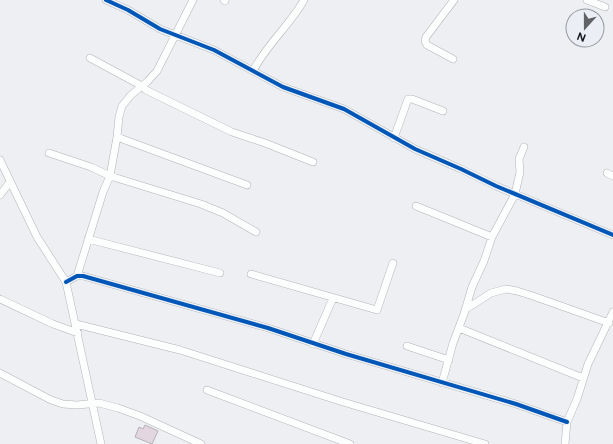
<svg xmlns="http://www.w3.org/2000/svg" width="613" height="444" font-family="Figtree,sans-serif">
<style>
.building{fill:#e4d6e0;stroke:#b3b2b5}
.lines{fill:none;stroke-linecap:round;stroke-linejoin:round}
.minor-casing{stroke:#b3b4b7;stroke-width:8}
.minor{stroke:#fcfdfd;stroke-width:7}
.cycleway-casing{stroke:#ebeef5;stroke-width:6}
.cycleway{stroke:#0057b8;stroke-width:4}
</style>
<rect width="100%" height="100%" fill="#edeff3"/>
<!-- building -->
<path class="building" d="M145 425 158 431 152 444 135 437 139 427 143 429Z"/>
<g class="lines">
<!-- minor casing -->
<g class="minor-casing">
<path id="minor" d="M106 0 128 10 160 29 214 50 283 87 344 109 415 149 461 169 496 186 613 235
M224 0 225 1
M587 0 605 7
M90 58 142 86 146 90 232 132 265 143 313 162
M453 59 427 45 425 41 426 37 454 0
M253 71C267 44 290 25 304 0
M117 137 247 185
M394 138 408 99H412L443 111
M49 153 91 167 110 176 201 204 223 213 256 232
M0 160 37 237 66 282 101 444
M607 173 613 176
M0 195 10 182
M416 206 492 237
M88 239 220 273
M251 274 377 310 393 263
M77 276 103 192 110 176 117 137 119 117 122 106 131 95 147 82 157 71 193 0
M66 282 77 276H83L268 328 346 354 516 404 567 422
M0 299 53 324 78 333
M466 309 491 293 506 289 517 291 533 296 609 323
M76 324 180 350 343 402 485 444
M459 328 583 378
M313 344 333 298
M407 346 449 360
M0 373 51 400 63 404 77 405 99 403 118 408 140 416 201 444
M442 383 453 343 464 314 472 287 484 261 492 237 515 194 520 172 519 159 524 147
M207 390 350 444
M565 444 567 422 577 399 588 364 613 312"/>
</g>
<!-- minor -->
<use href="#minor" class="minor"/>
<!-- cycleway casing -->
<g class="cycleway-casing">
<path id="cycleway" d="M106 0 128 10 160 29 214 50 283 87 344 109 415 149 461 169 496 186 613 235
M66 282 77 276H83L268 328 346 354 516 404 567 422"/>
</g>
<!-- cycleway -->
<use href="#cycleway" class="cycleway"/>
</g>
<!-- north arrow -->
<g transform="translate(585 28) rotate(201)"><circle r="19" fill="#ebeef5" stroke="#95989d"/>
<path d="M0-3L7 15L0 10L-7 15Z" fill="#616265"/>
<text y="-6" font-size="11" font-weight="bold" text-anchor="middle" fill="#151619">N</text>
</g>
</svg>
